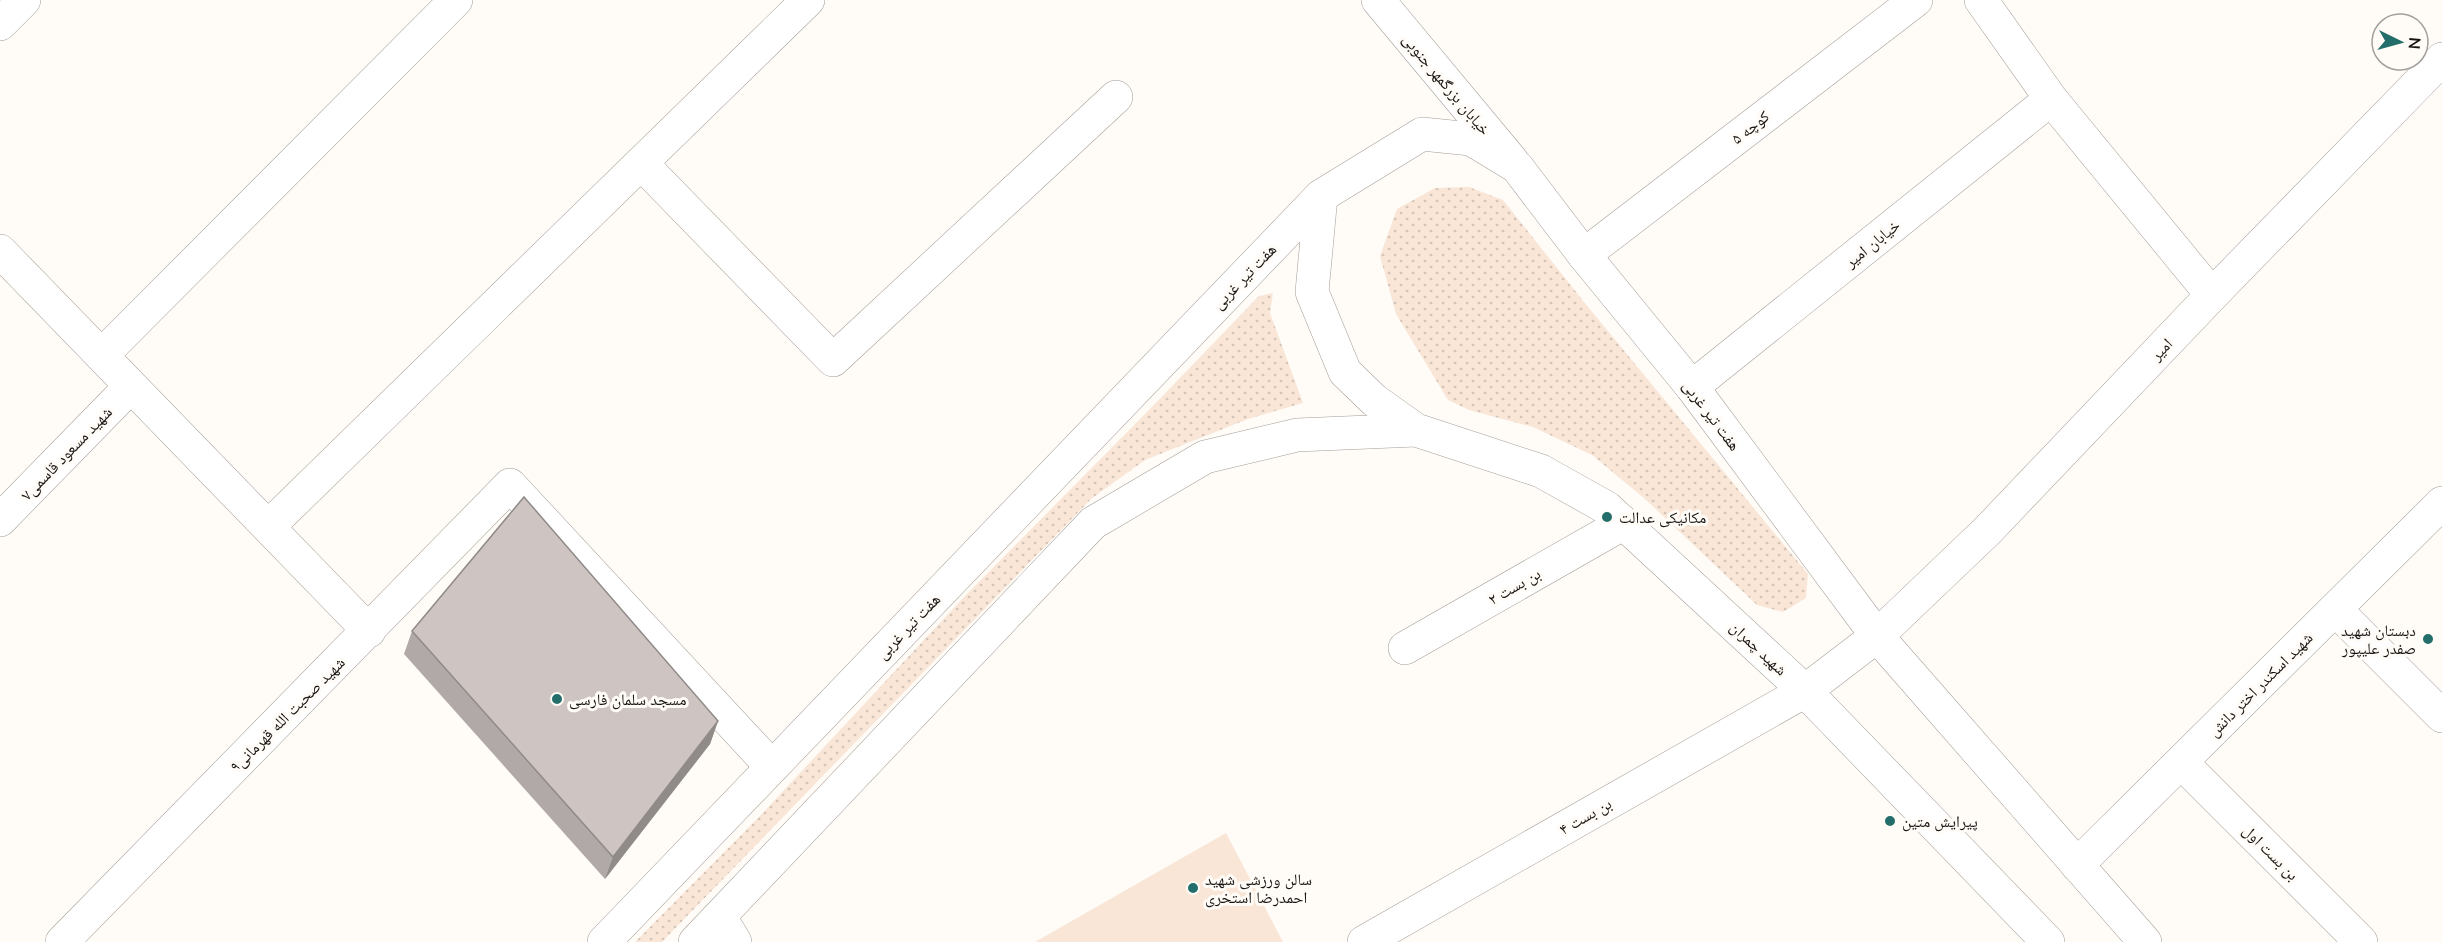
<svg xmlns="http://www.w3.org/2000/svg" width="2442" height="942" font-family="Mulish,'Noto Naskh Arabic',sans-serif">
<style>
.grass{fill:url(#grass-dots)}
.garden{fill:#f9e6d7}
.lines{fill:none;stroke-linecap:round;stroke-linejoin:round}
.street-casing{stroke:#a49e98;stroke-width:34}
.secondary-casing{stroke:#a49e98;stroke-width:34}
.street{stroke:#fff;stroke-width:33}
.secondary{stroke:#fff;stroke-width:33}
.wall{fill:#b1a9a8}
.shaded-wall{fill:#908a88}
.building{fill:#cec5c3;stroke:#908a88;stroke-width:1.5}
.poi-dot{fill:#236e6a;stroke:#fffbf7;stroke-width:2}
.labels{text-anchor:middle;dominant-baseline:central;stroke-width:6;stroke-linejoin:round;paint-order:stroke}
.street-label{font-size:16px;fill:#171513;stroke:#fffbf7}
.poi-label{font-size:16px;fill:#171513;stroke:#fffbf7;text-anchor:start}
</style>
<defs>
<pattern id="grass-dots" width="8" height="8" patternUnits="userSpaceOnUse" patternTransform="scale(1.5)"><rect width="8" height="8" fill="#f9e6d7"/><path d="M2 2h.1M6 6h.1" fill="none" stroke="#d5c4b8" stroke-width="1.8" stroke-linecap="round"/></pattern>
</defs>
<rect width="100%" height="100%" fill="#fffbf7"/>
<!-- grass -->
<path class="grass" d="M1469 187 1503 200 1584 302 1808 574 1806 598 1783 612 1757 605 1644 498 1592 455 1533 427 1469 410 1448 400 1396 314 1380 256 1397 209 1435 188Z
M1273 293 1270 313 1303 403 1248 419 1145 460 1091 499 662 942H635L758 818 965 596 1148 411 1259 296Z"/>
<!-- garden -->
<path class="garden" d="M1226 833 1283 942H1035Z"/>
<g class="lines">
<!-- street casing -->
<g class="street-casing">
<path id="street" d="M1378 0 1512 161
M1981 0 2051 99 2212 295
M0 24 24 0
M641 163 833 360 1116 97
M0 251 369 631
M1584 255 1916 0
M102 355 456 0
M1692 387 2051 99
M0 520 131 386
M268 527 808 0
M2335 609 2442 716
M1877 636 1987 531 2212 295 2442 59
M1405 648 1624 523
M2181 762 2361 942
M2077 865 2442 503
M720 917 735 942
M62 942 510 485 772 767
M1364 942 1805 691"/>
</g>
<!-- secondary casing -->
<g class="secondary-casing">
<path id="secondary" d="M1321 196 1312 292 1345 372 1374 400 1416 430 1541 471 1607 508 1805 691 2048 942
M1805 691 1877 636
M604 942 1321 196 1422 134 1471 139 1517 167 1584 255 1692 387 1877 636 2145 942
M695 942 1093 523 1205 457 1297 435 1416 430"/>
</g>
<!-- street -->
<use href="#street" class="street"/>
<!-- secondary -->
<use href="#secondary" class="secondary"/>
</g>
<!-- wall -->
<path class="wall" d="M412 631 718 721 710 744 605 879 404 654Z"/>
<!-- shaded-wall -->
<path class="shaded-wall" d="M718 721 710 744 605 879 613 857Z"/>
<!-- building -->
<path class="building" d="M524 497 718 721 613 857 412 631Z"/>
<!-- markers -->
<g class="poi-dot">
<circle cx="1607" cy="517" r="6"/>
<circle cx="2428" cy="639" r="6"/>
<circle cx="557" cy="699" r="6"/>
<circle cx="1890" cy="821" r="6"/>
<circle cx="1193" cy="888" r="6"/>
</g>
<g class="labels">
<!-- street labels -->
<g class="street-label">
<text transform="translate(1447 84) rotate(50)">خیابان بزرگمهر جنوبی</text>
<text transform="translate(1750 127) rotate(-38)">کوچه ۵</text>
<text transform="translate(1872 243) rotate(-39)">خیابان امیر</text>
<text transform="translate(1244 276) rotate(-46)">هفت تیر غربی</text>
<text transform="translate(2161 349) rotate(-46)">امیر</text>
<text transform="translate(1712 415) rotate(53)">هفت تیر غربی</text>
<text transform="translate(66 453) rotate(-46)">شهید مسعود قاسمی۷</text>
<text transform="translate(1514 586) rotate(-30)">بن بست ۲</text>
<text transform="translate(908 626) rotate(-46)">هفت تیر غربی</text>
<text transform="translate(1759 648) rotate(43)">شهید چمران</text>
<text transform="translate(2260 684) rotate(-45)">شهید اسکندر اختر دانش</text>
<text transform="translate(287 714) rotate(-45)">شهید صحبت الله قهرمانی۹</text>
<text transform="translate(1585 816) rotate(-30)">بن بست ۴</text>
<text transform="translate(2271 852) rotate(45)">بن بست اول</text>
</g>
<!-- poi labels -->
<g class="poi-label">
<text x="1619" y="517">مکانیکی عدالت</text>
<text x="2416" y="630" text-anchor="end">دبستان شهید<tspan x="2416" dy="18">صفدر علیپور</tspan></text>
<text x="569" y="699">مسجد سلمان فارسی</text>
<text x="1902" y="821">پیرایش متین</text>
<text x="1205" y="879">سالن ورزشی شهید<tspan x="1205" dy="18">احمدرضا استخری</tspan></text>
</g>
</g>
<!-- north arrow -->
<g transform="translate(2400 42) rotate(95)"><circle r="28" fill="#fffbf7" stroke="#a29f9c" stroke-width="1.5"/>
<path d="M0-4.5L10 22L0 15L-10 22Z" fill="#236e6a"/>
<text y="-9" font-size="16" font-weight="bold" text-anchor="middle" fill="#171513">N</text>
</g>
</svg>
